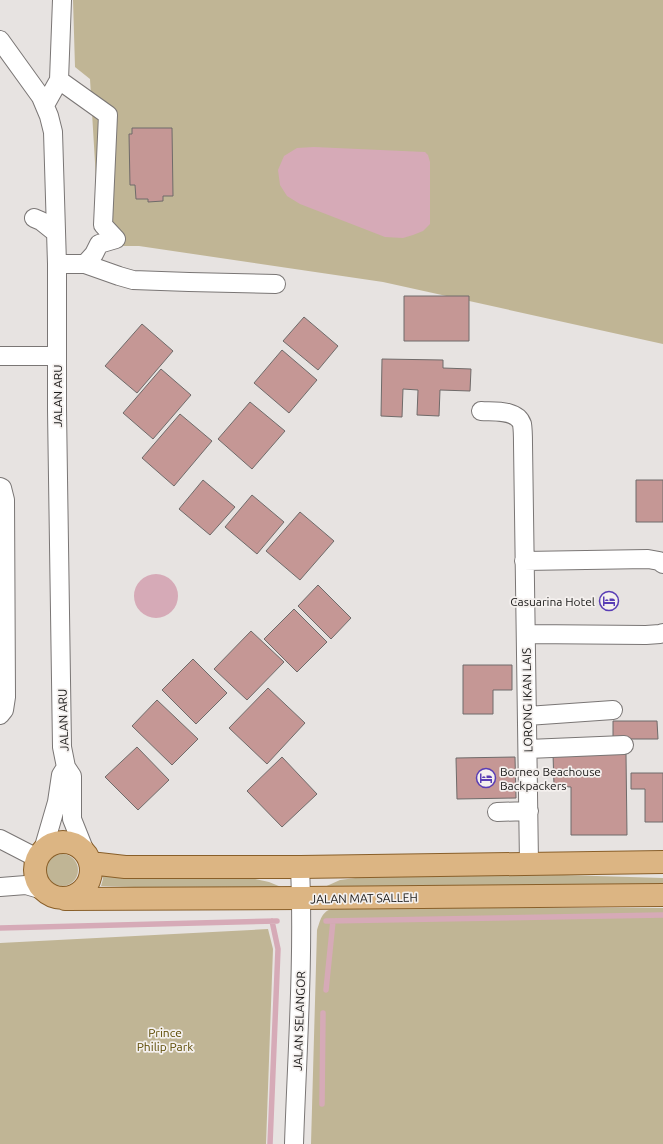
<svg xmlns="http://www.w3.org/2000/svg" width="663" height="1144" font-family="Ubuntu,sans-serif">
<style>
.green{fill:#c0b595}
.water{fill:#d6aab7}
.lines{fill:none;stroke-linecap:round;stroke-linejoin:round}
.stream{stroke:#d6aab7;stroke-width:5.5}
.building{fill:#c59795;stroke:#6f6b6a}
.minor-casing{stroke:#7a7675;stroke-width:20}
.major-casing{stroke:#895f29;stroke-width:24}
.minor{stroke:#fff;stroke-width:18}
.major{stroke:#dcb583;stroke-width:22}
.labels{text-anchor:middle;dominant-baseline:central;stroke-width:3.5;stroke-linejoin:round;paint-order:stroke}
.street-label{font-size:12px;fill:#1b1a19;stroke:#f4f0ee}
.poi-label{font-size:12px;fill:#1b1a19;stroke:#f4f0ee;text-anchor:end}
.park-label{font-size:12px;fill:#5b4900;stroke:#f4f0ee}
</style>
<rect width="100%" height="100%" fill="#e7e3e1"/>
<!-- green -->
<path class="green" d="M73 0H663V344L383 282 139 246H100L90 79 75 67Z
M46 870a16 16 0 1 1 32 0a16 16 0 1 1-32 0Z
M102 870 127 876 186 879 250 878 269 882 286 889H201L101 886 103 879Z
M563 875 663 878V884L320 889 340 880 363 877Z
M336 908H663V1144H311L317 930C321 918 322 910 336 908Z
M268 929 273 949 266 1144H0V943Z"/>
<!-- water -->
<path class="water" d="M314 147 425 152 428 155 430 162V224L423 231 413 235 403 238 385 237 300 204 287 196 280 185 278 170 284 156 297 148Z
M134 596a22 22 0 1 1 44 0a22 22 0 1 1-44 0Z"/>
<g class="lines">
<!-- stream -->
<path class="stream" d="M326 921 663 915
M0 928 277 921
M326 990 333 921
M322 1104 323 1013
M270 1144 278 949 272 921"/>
</g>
<!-- building -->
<path class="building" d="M132 128H172L173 196H163V201L148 202V199H136L135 185H130L129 134H132Z
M404 296H469V341H404Z
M304 317 338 346 318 370 283 341Z
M142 324 173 351 137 393 105 366Z
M282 350 317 380 289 413 254 383Z
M382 359 443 360V368L471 369 470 391 440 390 439 416 417 415 418 390 403 389 402 417 381 416Z
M161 369 191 395 153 439 123 413Z
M250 402 285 431 252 469 218 439Z
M180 414 212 441 174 486 142 458Z
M203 480 235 507 210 535 179 509Z
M636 480H663V522H636Z
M252 495 284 522 257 554 225 527Z
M300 512 334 541 300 580 266 551Z
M318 585 351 618 331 639 298 606Z
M294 609 327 642 297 672 264 639Z
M251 631 284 662 247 700 214 669Z
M193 659 227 693 196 724 162 690Z
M463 665H512V690H493V714H463Z
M268 688 305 723 267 764 229 728Z
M157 700 198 739 172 765 132 726Z
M613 721H657L658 739H613Z
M137 747 169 780 138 810 105 777Z
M553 754H626L627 835H571V787L554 786Z
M282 757 317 794 282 827 247 791Z
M515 757 516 798 457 799 456 758Z
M631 773H663V822H645V789H631Z"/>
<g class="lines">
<!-- minor casing -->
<g class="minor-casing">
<path id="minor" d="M0 40 41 97 49 116 53 132 57 264V410L62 747 66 767 72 776V819L86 854
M45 105 59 80 62 0
M34 218 41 221 56 233
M57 264H85L94 254 99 244 116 239 103 225 108 115 59 80
M85 264 119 276 133 280 189 282 276 284
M0 356H57
M481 411C493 412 517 409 522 424 523 430 523 438 523 444L529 863
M0 487 2 488 5 500 6 697 4 710 0 715
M524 561 648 559 659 561 663 564
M526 634 646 635 660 634 663 633
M527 716 613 710
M528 749 624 745
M497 812 529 811
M0 839 37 858
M43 850 57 802 61 775 66 767
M0 887 26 885 43 890
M294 1144C297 1052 304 960 300 867"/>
</g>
<!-- major casing -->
<g class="major-casing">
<path id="major" d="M35 870a28 28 0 1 1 56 0a28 28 0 1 1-56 0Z
M90 863 125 867H300L663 862
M65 899 302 898 663 895"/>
</g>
<!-- minor -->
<use href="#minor" class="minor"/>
<!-- major -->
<use href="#major" class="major"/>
</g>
<!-- icons -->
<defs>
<g id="hotel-ring" transform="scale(1)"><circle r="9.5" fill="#f4f0ee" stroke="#593db5" stroke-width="1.5"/><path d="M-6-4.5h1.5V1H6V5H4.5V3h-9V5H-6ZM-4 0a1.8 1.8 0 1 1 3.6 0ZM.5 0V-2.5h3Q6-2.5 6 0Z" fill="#593db5"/></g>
</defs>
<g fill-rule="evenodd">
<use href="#hotel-ring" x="609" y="601"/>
<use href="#hotel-ring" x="486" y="778"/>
</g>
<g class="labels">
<!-- street labels -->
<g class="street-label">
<text transform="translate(57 396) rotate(-90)">JALAN ARU</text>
<text transform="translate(527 700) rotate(-91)">LORONG IKAN LAIS</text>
<text transform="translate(63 720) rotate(-92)">JALAN ARU</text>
<text transform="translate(364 898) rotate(-1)">JALAN MAT SALLEH</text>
<text transform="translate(299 1021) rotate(-88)">JALAN SELANGOR</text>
</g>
<!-- poi labels -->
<g class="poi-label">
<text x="595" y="601">Casuarina Hotel</text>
<text x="500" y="771" text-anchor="start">Borneo Beachouse<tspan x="500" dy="14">Backpackers</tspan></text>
</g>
<!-- park labels -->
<g class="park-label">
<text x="165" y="1032">Prince<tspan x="165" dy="14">Philip Park</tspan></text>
</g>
</g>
</svg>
